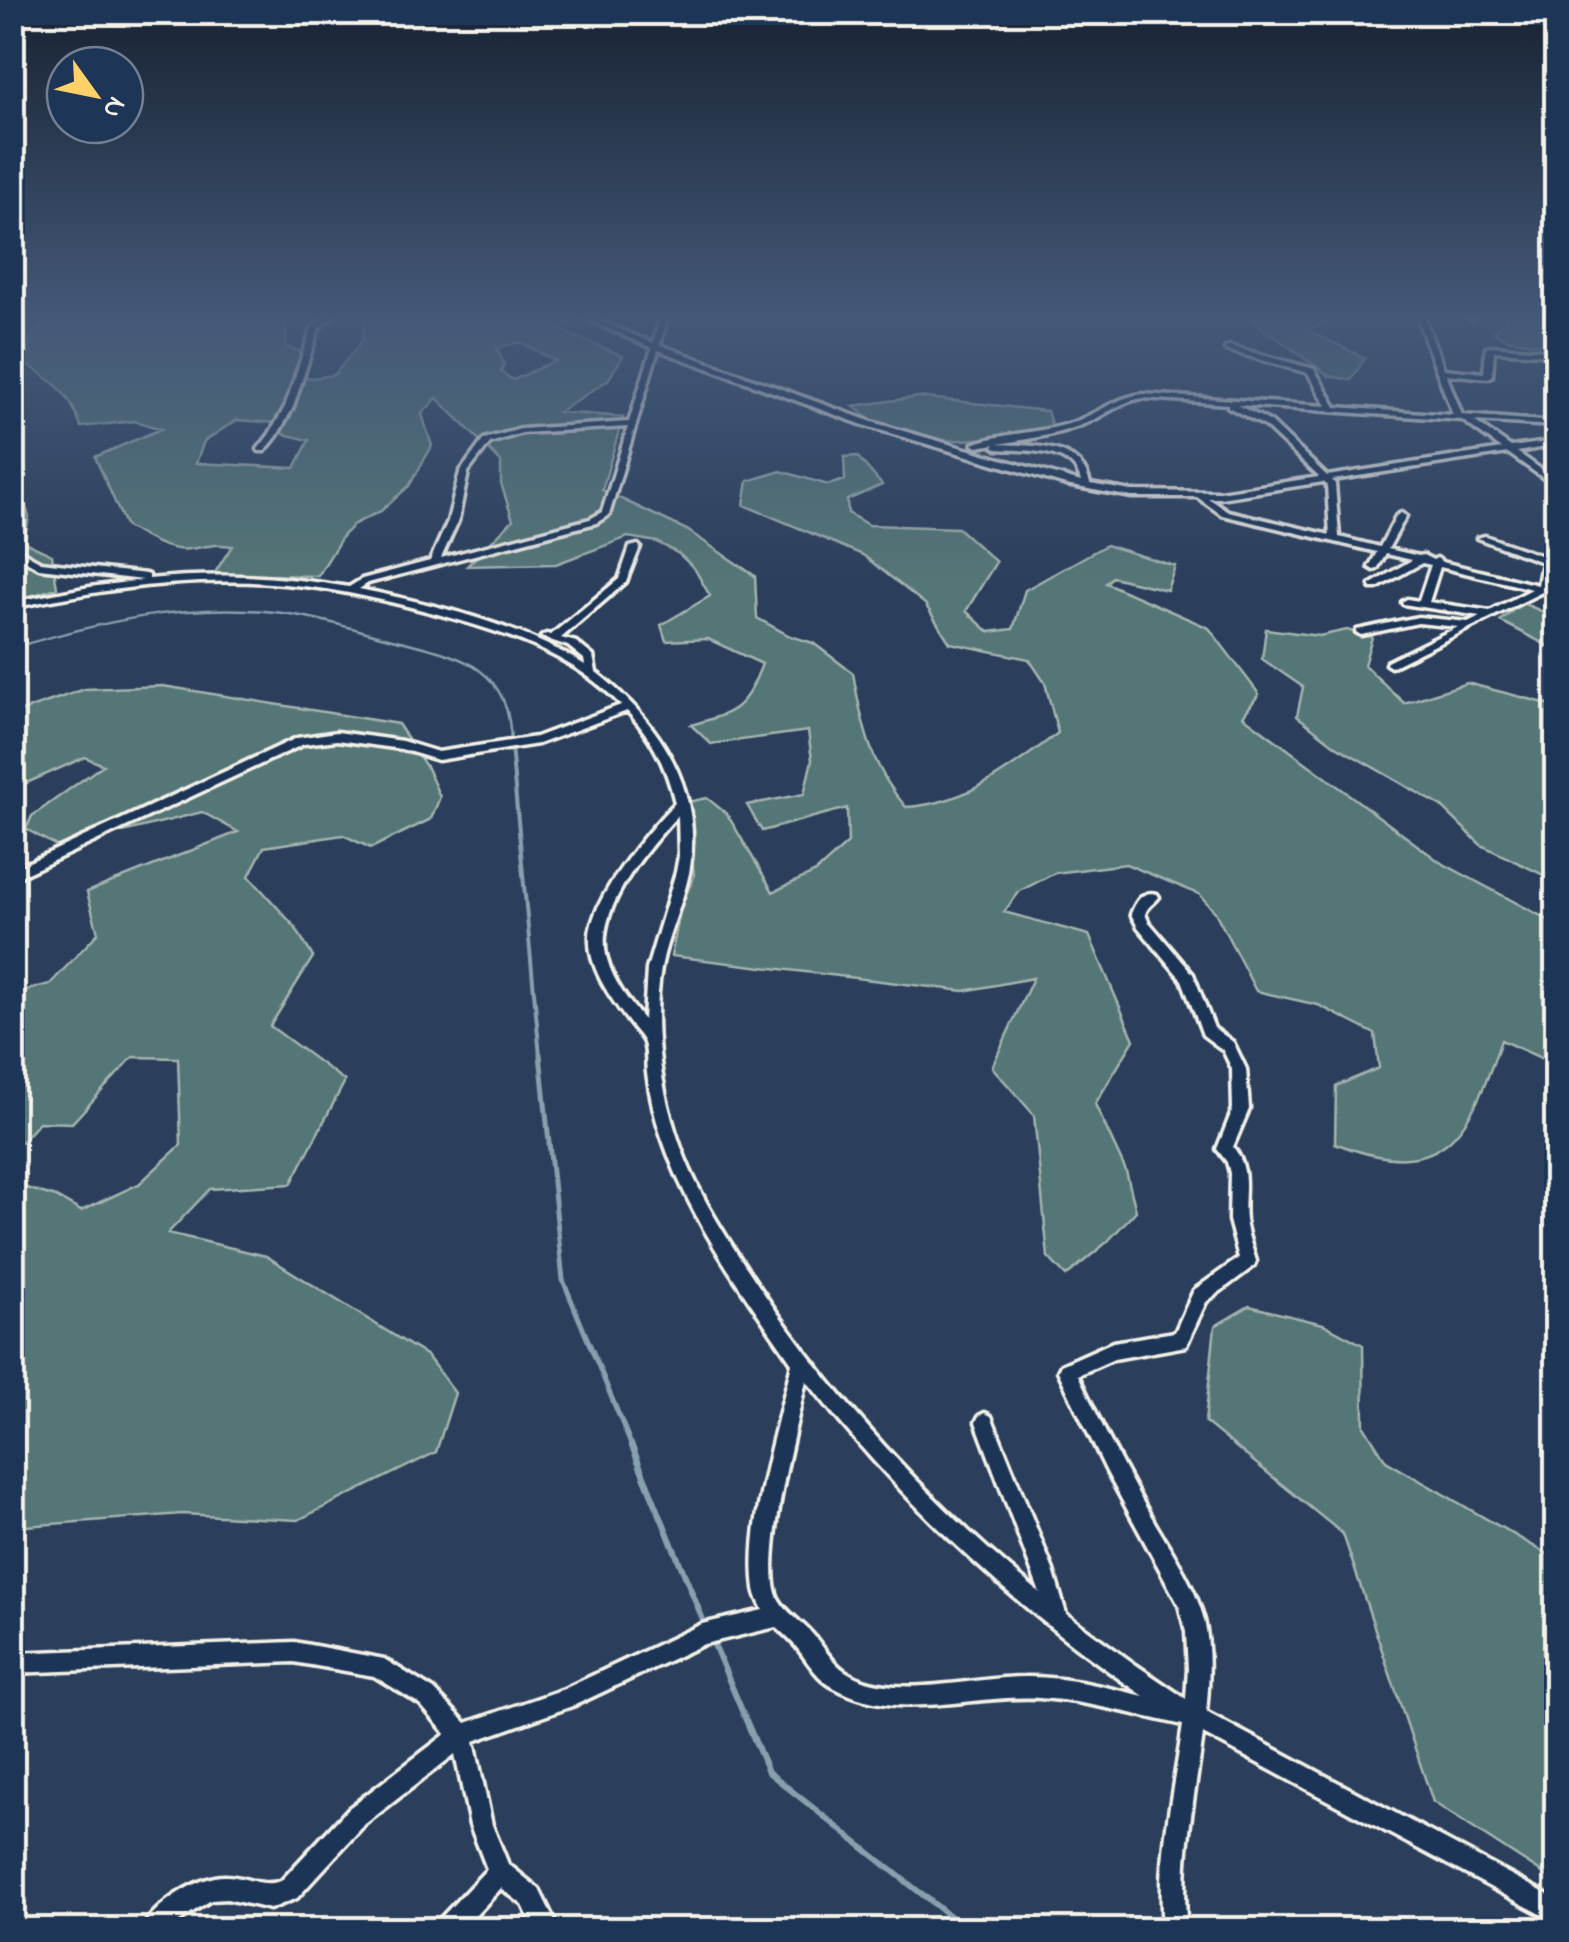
<svg xmlns="http://www.w3.org/2000/svg" width="1569" height="1942" font-family="'Indie Flower',sans-serif">
<style>
.green{fill:#547676;stroke:#a4b4af;stroke-width:2.5;fill-rule:evenodd}
.lines{fill:none;stroke-linecap:round;stroke-linejoin:round}
.stream-far3{stroke:#87a0ad;stroke-width:2.5}
.stream-far2{stroke:#87a0ad;stroke-width:4}
.stream-far1{stroke:#87a0ad;stroke-width:5}
.stream{stroke:#87a0ad;stroke-width:6}
.minor-casing{stroke:#f4f1e8;stroke-width:7}
.minor{fill:#1d3557;fill-rule:evenodd}
</style>
<rect width="100%" height="100%" fill="#2b3f5c"/>
<filter id="ink" filterUnits="userSpaceOnUse"><feTurbulence type="fractalNoise" baseFrequency=".01" numOctaves="2"/><feDisplacementMap in="SourceGraphic" scale="20" xChannelSelector="R" yChannelSelector="G"/><feConvolveMatrix kernelMatrix="1 2 1 2 8 2 1 2 1" color-interpolation-filters="sRGB"/></filter>
<g filter="url(#ink)">
<!-- green -->
<path class="green" d="M60 315H286V347L303 352 293 374 312 378 334 375 363 340 364 315 579 317 560 330 623 356 608 380 559 412 623 417 602 490 687 530 755 576 757 618 790 636 813 643 853 673C862 725 871 768 906 807 967 804 1011 768 1058 733L1045 683 1029 659 950 643 925 604 863 555 744 505 748 481 781 471 828 485 845 480 844 457 857 456 882 485 847 500 848 513 868 525 958 528 996 562 966 611 989 632 1013 629 1025 590 1106 545 1175 566 1167 590 1112 577 1106 583 1209 628 1259 694 1243 716 1440 862 1556 924V1065L1501 1040C1469 1135 1443 1186 1335 1143L1336 1086 1379 1068 1375 1034 1318 1005 1256 991 1215 912 1199 894 1126 864 1055 873 1020 891 1004 912 1089 935 1134 1040 1095 1104 1126 1171 1136 1211 1107 1242 1066 1276 1048 1257 1034 1115 992 1067 1033 978 964 991 671 956 681 907 694 876 687 802 707 798 727 814 773 892 816 872 848 843 847 808 762 831 747 805 804 794 812 760 808 731 711 744 691 725C736 712 744 710 762 664L708 639 666 641 661 625 710 596 694 568 679 554 657 542 628 537 556 564 467 566 513 520 501 484V462L437 398 422 414 432 446 409 486 381 511 354 524 343 535 318 576 214 574 232 546C215 543 206 547 190 549 167 552 146 537 126 527L95 457 161 429 135 421 81 427C70 393 55 382 26 364L31 335ZM520 342 555 361 513 380 501 372 504 364 497 348ZM237 420 277 423 283 434 309 440 295 468 196 463 204 441Z
M1245 315H1347L1307 330 1365 358 1351 380 1329 376Z
M1505 315H1556V347L1507 339 1494 332 1505 321Z
M918 397 1047 411 1052 427C978 439 917 458 853 406Z
M12 460 29 517 24 542 52 555 57 588 13 601Z
M1522 603 1556 617V650L1500 621Z
M1266 629 1319 636 1347 630 1372 637 1364 665 1404 703 1467 683 1556 706V881L1481 845 1441 806 1336 746 1297 716 1303 687 1262 659Z
M163 686 398 724 427 768 440 797 431 819 371 848 343 835 264 847 249 876 295 927 313 957 270 1026 345 1081 291 1184 210 1189 168 1233 266 1256 427 1356 455 1393 436 1452 298 1520 182 1514 13 1527V1184L56 1197 81 1211 139 1184 181 1145 178 1058 133 1057 72 1123 39 1122 13 1151 12 994 50 984 98 933 87 892 238 832 202 812 60 848 26 829 32 816 103 765 85 757 13 789V714L85 689Z
M1249 1306 1323 1324 1363 1345 1364 1426 1386 1461 1556 1559V1882L1433 1802 1343 1534 1205 1422 1215 1326Z"/>
<g class="lines">
<!-- stream-far3 -->
<path class="stream-far3" d="M12 648C97 623 184 602 274 612 314 616 353 629 392 639 461 656 512 665 511 749"/>
<!-- stream-far2 -->
<path class="stream-far2" d="M511 746 540 1056"/>
<!-- stream-far1 -->
<path class="stream-far1" d="M540 1054 563 1280 632 1447"/>
<!-- stream -->
<path class="stream" d="M631 1444 706 1627
M712 1640 768 1772 967 1930"/>
<!-- minor casing -->
<g class="minor-casing">
<path id="minor" d="M327 315H335L319 328 293 407 277 436 265 451H259L258 449 269 435 285 407 312 327Z
M578 315H586L653 343 661 315H668L660 345 872 422 1081 482C1075 447 1025 451 997 449L993 446 995 444 977 447 973 444C998 434 1039 433 1068 424 1095 416 1115 397 1143 394L1327 406 1308 373 1226 350 1225 348 1229 346 1314 369 1336 407 1453 415 1416 315H1423L1444 369 1484 373 1486 348 1490 346 1556 351V355L1494 351 1492 376 1488 378 1446 374 1462 415 1556 422V426L1474 421 1511 447 1556 441V445L1517 452 1556 480V487L1508 453 1332 480 1335 484 1339 537 1380 547 1396 516 1401 513 1406 516 1388 549 1419 556 1423 555 1433 560 1437 558 1442 562 1538 585 1542 562 1477 538 1485 536 1545 557 1553 545 1556 544V554L1552 561 1547 587 1556 589V595L1542 592 1391 667 1386 664 1387 662 1458 627 1418 623 1361 635 1356 632 1357 630 1418 617 1468 622 1480 616 1403 604 1402 602 1407 599 1419 601 1431 565 1422 563 1377 588H1371V584L1412 560 1386 554 1377 569 1374 570 1369 567 1377 552 1222 515 1197 497H1132L1066 485 866 426 658 350 609 515 596 523 368 583 359 589C437 605 517 624 585 665L584 659 568 646 541 637 546 634 551 635 619 579 630 547 638 545 640 547 626 582 561 638 576 642 593 656 596 672C658 720 705 789 689 873 682 906 667 935 661 968 652 1022 659 1081 676 1133 692 1184 721 1229 750 1273 830 1394 928 1502 1040 1593L976 1422 979 1416 985 1413 991 1416 1053 1570 1066 1614 1136 1665 1186 1699 1188 1669 1186 1632 1179 1605 1107 1472 1058 1371 1061 1365 1113 1342 1175 1332 1194 1290 1239 1258 1229 1220 1230 1173 1227 1162 1217 1149 1233 1109 1232 1069 1223 1050 1203 1035 1182 980 1138 927 1131 914C1136 902 1142 890 1157 894L1159 897C1154 904 1148 905 1145 914L1148 921 1193 974 1214 1028 1233 1042 1246 1069 1249 1109 1233 1147C1252 1171 1242 1193 1245 1220 1247 1234 1252 1248 1256 1261L1254 1266 1206 1302 1186 1346 1114 1359 1078 1375C1101 1424 1125 1472 1152 1518 1171 1551 1194 1583 1204 1620 1211 1649 1209 1682 1206 1712L1556 1899V1922L1203 1734C1194 1804 1180 1858 1187 1930H1163C1157 1855 1173 1797 1183 1725 1136 1715 1088 1701 1039 1698 970 1694 899 1723 835 1688 818 1680 809 1663 798 1649 792 1641 784 1634 776 1627L704 1644 575 1705 474 1741 492 1825 508 1864 539 1889 559 1930H535L523 1905 501 1888 462 1930H433L437 1922 487 1869 470 1825 455 1754 365 1824 297 1898 270 1909 227 1899 211 1900 183 1918 171 1930H142C152 1905 201 1874 227 1876 247 1877 262 1888 281 1881L349 1808 446 1734 420 1704 374 1676 294 1662 12 1673V1653L294 1642 384 1659 434 1690 466 1723 564 1689 702 1624 763 1610C760 1603 756 1596 755 1588 746 1525 778 1425 792 1363 743 1292 691 1222 663 1140 655 1118 650 1095 647 1073 646 1064 647 1051 644 1043 642 1037 634 1029 630 1024 612 999 588 969 590 936 593 896 647 831 675 803 667 768 652 737 627 711L538 744 438 760 401 749 337 740 304 744 12 880V870L297 738 337 732 402 741 438 752 536 737 621 705C575 657 517 637 455 619 399 603 342 589 284 584 192 576 102 589 12 608V602L90 587 143 580 39 568 12 553V546L41 562 146 574 149 575V579C217 572 283 576 349 587L362 579 430 561 448 521 460 472 484 439 521 429 629 422 652 348ZM1143 398 1228 404V407L1265 426 1319 477 1220 492 1132 491 1090 484C1082 443 1031 446 998 444 1027 439 1057 435 1084 424 1105 416 1120 401 1143 398ZM1237 405 1462 420 1502 449 1327 476 1271 422ZM628 427 602 512 590 519 441 558 458 521 468 472 490 443 522 433ZM1323 482 1327 485 1330 535 1228 511 1208 498H1220ZM1440 567 1532 589 1490 611 1429 602ZM678 815 679 856 676 872 647 969 644 1020C629 1002 613 982 607 959 593 911 647 849 678 815ZM806 1380C902 1503 1016 1609 1144 1696 1105 1687 1065 1676 1024 1677 971 1677 891 1702 845 1671 832 1662 824 1648 814 1636 804 1623 786 1613 778 1598 760 1562 797 1424 806 1380Z
M1459 315H1470L1475 317 1471 319Z"/>
</g>
<!-- minor -->
<use href="#minor" class="minor"/>
</g>
</g>
<!-- sky -->
<linearGradient id="sky" x2="0" y2="1"><stop stop-color="#182333"/><stop offset="0.54" stop-color="#445878"/><stop offset="1" stop-color="#445878" stop-opacity="0"/></linearGradient>
<rect width="1569" height="586" fill="url(#sky)"/>
<!-- margin -->
<rect width="1569" height="1942" fill="none" stroke="#1d3557" stroke-width="50"/>
<rect x="25" y="25" width="1519" height="1892" fill="none" stroke="#f4f1e8" stroke-width="4" filter="url(#ink)"/>
<!-- north arrow -->
<g transform="translate(95 95) rotate(123)"><circle r="48" fill="#1d3557" stroke="#738091" stroke-width="2.5"/>
<path d="M0-8L18 38L0 25L-18 38Z" fill="#ffd166"/>
<text y="-15" font-size="28" font-weight="bold" text-anchor="middle" fill="#f4f1e8">N</text>
</g>
</svg>
